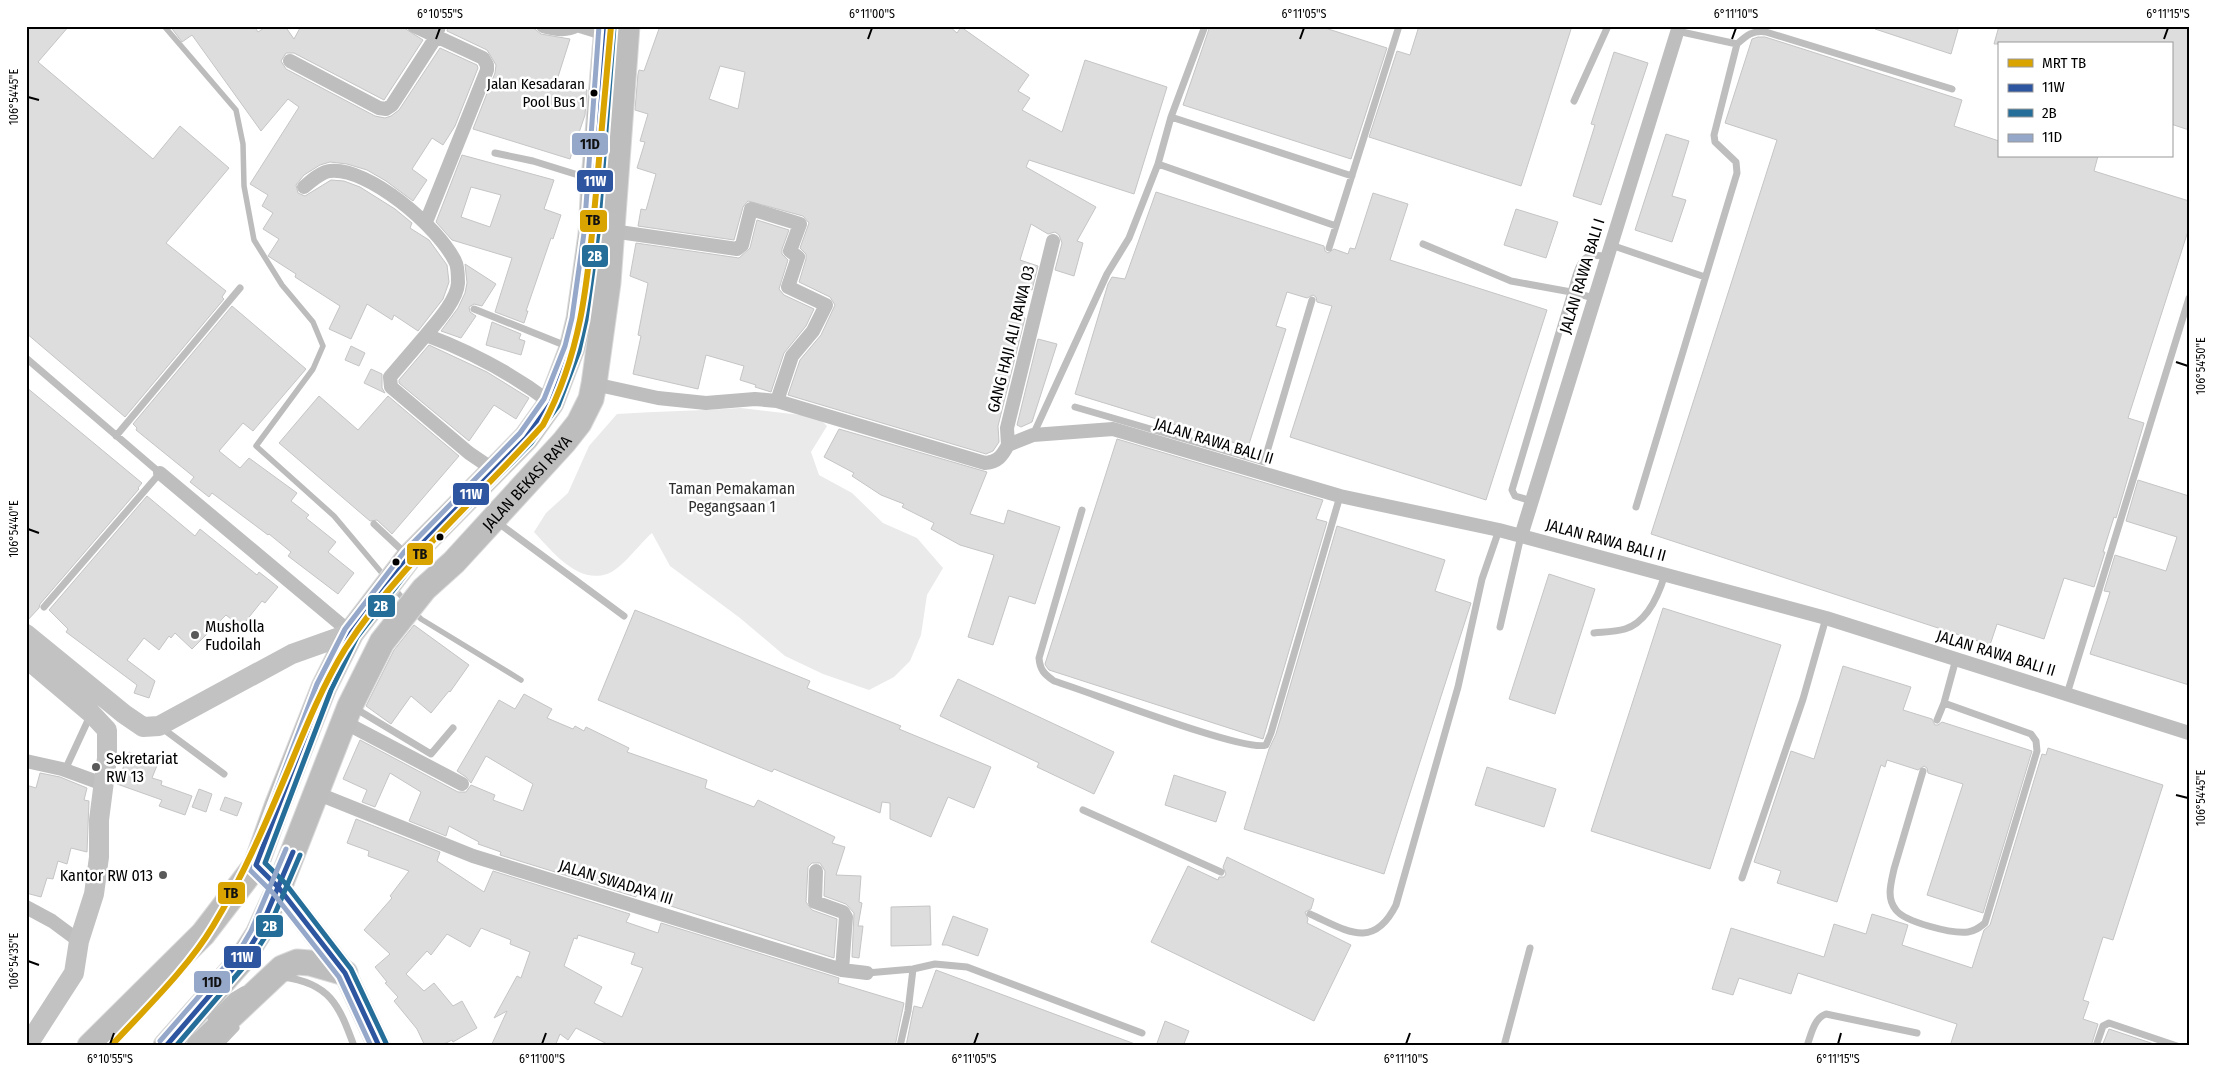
<svg xmlns="http://www.w3.org/2000/svg" width="2215" height="1072" font-family="'Fira Sans Condensed',sans-serif">
<style>
.green{fill:#eaeaea}
.lines{fill:none;stroke-linecap:round;stroke-linejoin:round}
.stream{stroke:#bcbcbc;stroke-width:5.5}
.building{fill:#ddd;stroke:#c5c5c5;fill-rule:evenodd}
.primary-casing{stroke:#dbdbdb;stroke-width:24}
.highway-casing{stroke:#dbdbdb;stroke-width:27}
.lane{stroke:#bebebe;stroke-width:7}
.street{stroke:#bebebe;stroke-width:14}
.secondary{stroke:#c2c2c2;stroke-width:20}
.primary{stroke:#bdbdbd;stroke-width:22}
.highway{stroke:#bdbdbd;stroke-width:25}
.bus-1-casing{stroke:#fff;stroke-width:9}
.bus-2-casing{stroke:#fff;stroke-width:9}
.bus-3-casing{stroke:#fff;stroke-width:9}
.bus-1{stroke:#2e55a0;stroke-width:5}
.bus-2{stroke:#256e99;stroke-width:5}
.bus-3{stroke:#96a8ca;stroke-width:5}
.metro-1-casing{stroke:#fff;stroke-width:10}
.metro-1{stroke:#d9a300;stroke-width:6}
.ticks{fill:none;stroke:#000;stroke-width:2}
.bus-dot{fill:#000;stroke:#fff;stroke-width:2}
.poi-dot{fill:#595959;stroke:#fff;stroke-width:2}
.labels{text-anchor:middle;dominant-baseline:central;stroke-width:5;stroke-linejoin:round;paint-order:stroke}
.bus-label{font-size:15px;fill:#000;stroke:#fff;text-anchor:end}
.street-label{font-size:16px;fill:#000;stroke:#fff}
.park-label{font-size:16px;fill:#303030;stroke:#fff}
.poi-label{font-size:16px;fill:#000;stroke:#fff;text-anchor:start}
.line-badge{stroke:#fff;stroke-width:2}
.badge-label{font-size:14px;text-anchor:middle;font-weight:bold;fill:#fff}
.pale-badge-label{font-size:14px;text-anchor:middle;font-weight:bold;fill:#111}
.neatline{fill:none;stroke:#000;stroke-width:2}
.ticks-label{font-size:12px;text-anchor:middle;fill:#000}
</style>
<rect width="100%" height="100%" fill="#fff"/>
<!-- green -->
<path class="green" d="M741 408 818 417 827 426 811 452 819 475 852 493 883 523 917 538 943 568 927 595 921 635 910 661 894 677 869 690 823 674 785 656 740 618 670 566 652 533C640 543 621 570 607 574 577 584 552 551 534 532L546 513 568 493 589 446 617 414C659 411 700 411 741 408Z"/>
<g class="lines">
<!-- stream -->
<path class="stream" d="M164 26 236 110 243 144 244 186 254 240 282 285 313 322 323 346 313 369 256 446 334 516 386 578
M393 587 407 603
M414 612 421 619 521 680"/>
</g>
<!-- building -->
<path class="building" d="M26 26H69L38 62 153 159 180 126 229 168 166 243 226 291 222 297 224 299 125 417 26 333Z
M170 26H254L258 32 267 26H285L294 39 301 26H401L423 40 384 100 294 53H286L281 61 286 69 375 116 385 118 391 116 399 110 440 48 477 65 478 68 455 126 443 145 432 138 412 169 427 180 413 201 386 181 367 170 347 164 330 162 320 165 304 175 296 185 298 193 305 196 331 180 344 181 360 187 395 209 412 223 410 228 429 240 447 265 449 282 443 299 418 331 394 315 392 320 367 304 351 339 329 329 340 306 295 277 296 274 268 256 279 239 263 229 273 213 262 206 268 195 250 184 299 107 288 99 261 131 192 35 182 42Z
M448 26H531L541 34 570 39 557 80 587 90 585 115 570 159 473 129 495 73 496 65 487 50 447 31Z
M660 26H949L957 33 961 27 1029 75 1018 91 1030 98 1022 110 1062 132 1085 60 1167 87 1134 194 1029 160 1026 167 1096 207 1077 241 1083 243 1074 276 1055 270 1062 243 1059 235 1055 232 1048 234 1031 224 1020 260 1038 266 1032 290 1028 288 1018 316 1025 318 998 426 999 442 993 451 986 454 788 395 800 360 821 335 835 305 830 297 799 282 806 259V254L800 248 809 223 803 216 748 201 743 207 734 240 638 226 641 209 646 210 656 174 637 168 645 142 640 141 648 114 635 110 638 74 639 70 644 71ZM720 66 745 72 738 109 709 99Z
M1210 26H1319L1387 48 1351 159 1183 105Z
M1419 26H1572L1521 186 1369 137 1397 51 1410 55Z
M1875 26H1959L1951 54 1875 29Z
M1999 26H2189V130L2171 124V44H1994Z
M1758 37H1765L1803 49 1962 100 1954 126 1999 141V156H2098L2094 171 2189 201V228L2128 418 2144 423 2116 518 2114 517 2103 552H2105L2094 587 2064 578 2044 639 1997 624 1990 645 1651 534 1777 140 1725 123 1752 39Z
M1614 52 1648 63 1601 205 1573 196 1595 125 1591 124Z
M1666 134 1689 141 1672 196 1686 200 1672 242 1635 230Z
M462 155 554 180 544 209 561 215 553 239 551 238 526 311H528L524 323 495 312 512 258 452 240 436 222ZM471 187 501 195 490 227 461 217Z
M1156 192 1324 246 1325 251 1328 253 1334 249 1348 254 1350 248 1355 249 1373 193 1408 204 1390 260 1547 310 1486 500 1290 437 1332 306 1317 302 1316 297 1313 295 1307 298 1287 292 1276 326 1286 329 1248 447 1075 394 1108 284 1112 277 1125 279Z
M1516 209 1558 222 1546 258 1504 245Z
M757 220 789 230 782 249V254L788 260 779 289 784 295 814 309 806 326 784 353 771 392 755 387 756 385 740 380 744 366 706 355 698 389 633 374 641 336 638 335 648 283 630 276 636 243 739 258 750 248Z
M465 264 496 284 482 306 474 304 469 307 470 312 476 316 461 338 441 331 458 308 465 293 467 283Z
M232 306 306 369 253 431 243 423 219 451 240 468 249 458 297 493 291 501 309 515 306 518 336 542 328 552 354 573 338 594 288 556 291 552 269 534 268 535 212 493 209 497 190 482 194 477 136 430 137 428 133 424Z
M492 322 521 334 519 339 525 341 521 355 486 345Z
M1038 339 1057 344 1032 422 1021 427 1017 425Z
M429 345 487 372 529 398 516 419 494 405 469 441 399 383V380Z
M351 346 365 353 359 366 345 360Z
M371 369 382 374V388L385 393 364 383Z
M26 387 142 483 138 488 139 489 40 604 39 608 26 622Z
M319 396 358 430 388 396 459 456 392 534 377 520 370 521 279 443Z
M839 429 987 472 970 514 1004 524 1008 510 1060 527 1035 604 1009 596 993 645 968 637 994 555 960 545 931 529 934 523 902 507 904 504 881 495 852 476 854 473 824 457Z
M1117 439 1323 500 1316 519 1327 522 1263 739 1049 670 1046 666 1045 664Z
M2138 480 2189 496V685L2090 654 2110 592 2104 591 2115 555 2166 571 2177 537 2126 521Z
M147 496 195 536 200 529 257 575 259 572 278 587 265 603 262 601 241 627 226 615 192 649 175 633 171 638 169 636 159 650 144 638 127 660 155 681 149 698 134 693 137 685 66 632 68 629 49 610Z
M1337 526 1445 560 1435 591 1471 603 1384 874 1244 829 1269 749 1276 734Z
M1549 574 1595 589 1555 714 1509 699Z
M1663 608 1781 645 1710 869 1591 831Z
M635 610 810 681 807 688 901 726 899 729 991 767 974 808 948 797 931 837 890 819V803L882 802 880 813 774 769 772 772 598 700Z
M414 625 469 665 450 692 449 691 431 713 411 696 391 724 366 706 394 650Z
M1843 666 1911 687 1903 710 1932 719 1935 725H1938L1942 722 2032 751 1983 913 1927 895 1963 784 1928 773 1927 768 1924 766 1918 770 1887 760 1885 767 1881 765 1837 902 1777 883 1781 871 1754 862 1791 751 1814 759Z
M958 679 1114 752 1094 794 1037 767 1039 763 940 716Z
M524 694 552 709 547 718 573 729 575 726 584 731 586 727 629 748 627 752 707 780 705 788 754 807 758 800 835 837 832 843 845 847 836 875 861 876 859 902 862 903 858 926H863L859 958 852 957 854 913 846 904 824 896 825 871 820 863H812L808 867 806 902 812 910 837 919 834 958 636 895V897L500 855 501 852 478 844 479 842 449 826 446 836 409 821 421 792 390 773 375 807 362 802 367 790 343 779 360 740 458 792H466L471 785 495 795 493 800 523 811 533 784 486 756 471 783 466 777 457 771 499 700 515 709Z
M2048 748 2163 785 2113 940 2103 937 2083 1000 2089 1002 2083 1019 2098 1024 2091 1046H1950L1957 1024 1798 973 1791 994 1739 978 1733 995 1712 989 1731 928 1824 957 1834 924 1866 934 1872 914 1908 925 1902 945 1972 968 1984 930 1990 925 2042 754 2046 755Z
M129 752 158 763 152 778 162 781 161 785 192 796 185 815 159 806 162 800 117 784Z
M1487 767 1556 789 1544 827 1475 805Z
M40 773 60 777 87 788 84 800 89 801 87 852 71 848 67 864 58 861 53 879 47 878 41 897 26 893V785L36 788Z
M1174 775 1226 792 1216 822 1165 805Z
M199 789 212 794 206 812 192 807Z
M225 797 242 803 237 816 220 810Z
M356 819 440 852 437 861 484 892 493 871 630 914 626 922 658 933 661 923 839 978 838 983 904 1003 895 1046H611L576 1028 568 1040 560 1034 555 1046H491L507 1011 494 1018 517 976 521 978 530 952 510 944 511 940 481 928 470 947 447 934 431 955 427 951 406 974 424 991 434 983 453 1006 462 1001 477 1028 453 1042 452 1040 440 1046H425L417 1029 394 1001 398 997 385 983 387 982 375 967 390 954 364 930 392 898 390 896 409 871 368 856 369 851 347 843ZM578 935 635 953 631 964 643 968 622 1017 594 1003 602 987 564 966 574 938 577 939Z
M1227 857 1314 899 1311 909 1305 912 1308 919 1307 923 1351 945 1314 1021 1151 942 1188 866 1218 880 1219 877H1224L1226 874 1223 867Z
M930 906 931 945 891 946V907Z
M953 916 988 929 978 956 947 945H942Z
M936 970 1135 1044 1134 1046H906L914 1006 922 1008Z
M1165 1021 1189 1031 1183 1046H1156Z
M2109 1029 2157 1045V1046H2102Z"/>
<g class="lines">
<!-- primary casing -->
<g class="primary-casing">
<path id="primary" d="M256 865 279 888 345 973 379 1046"/>
</g>
<!-- highway casing -->
<g class="highway-casing">
<g id="highway">
<path d="M90 1046 203 934 256 865 277 806 324 687 351 633 409 557 526 438 551 403 572 348 579 319 591 234 594 180 607 26"/>
<path id="s1" d="M166 1046 240 962 258 934 279 888 350 706 382 642 424 589 454 562 564 442 579 423 591 399 594 384 608 283 627 26"/>
<path d="M199 1046 282 968 297 962 310 963 345 973"/>
</g>
</g>
<!-- lane -->
<path class="lane" d="M1737 44C1747 35 1753 30 1766 32L1952 89
M1574 101 1608 26
M1171 117 1352 176
M495 153 533 161 591 179
M1158 164 1336 226 1399 26
M1423 244 1511 281 1571 292C1578 271 1578 249 1606 257
M1611 245 1705 277
M1329 248 1336 226
M474 309 569 347
M26 358 160 473 44 607
M1075 407 1264 462 1312 300
M1033 435 1107 274 1129 238 1158 164 1171 117 1205 26
M116 436 240 288
M1532 501 1515 496 1512 490 1571 292 1594 298
M1636 507 1737 173 1736 162 1715 142 1714 135 1737 44 1677 31
M1082 510 1039 658C1040 670 1044 674 1054 681 1087 691 1245 753 1266 745L1271 733 1340 496
M497 522 624 616
M374 524 407 555
M1500 627 1521 536
M1594 633C1604 632 1615 632 1625 629 1648 622 1659 594 1665 574
M2067 694 2189 298
M353 707 431 754 453 728
M1937 720 1944 703 1956 659
M162 728 224 774
M65 770 90 716
M1923 771 1894 869C1891 883 1886 898 1896 910 1905 922 1952 934 1968 932 1975 931 1979 928 1985 923L2037 751 2036 741 2031 734 1944 703
M1083 810 1221 872
M1742 878 1803 699 1826 618
M1310 914C1346 930 1373 951 1396 905L1458 687 1482 579 1499 530
M867 973 913 969 935 964 967 967 1142 1033
M283 977C330 983 339 1005 354 1046
M211 1018 233 996 243 990
M219 1046 236 1028
M900 1046 908 1011 913 969
M1504 1046 1530 948
M1807 1046C1811 1035 1814 1018 1826 1014L1917 1033
M2096 1046 2103 1026 2109 1023 2177 1046"/>
<!-- street -->
<path class="street" d="M414 26 483 58 487 65V70L426 222
M543 26C553 29 567 31 576 26
M580 26 606 34
M290 61 379 108 386 109 392 105 436 37 439 26
M304 187C311 181 321 172 330 171 369 167 438 227 455 261 458 266 458 277 458 283 457 300 437 322 426 335 469 351 514 375 551 403
M612 231 737 249 742 245 751 209 800 224 790 251 798 257 788 287 826 305 813 331 792 356 777 401
M426 335 390 377 391 387 469 453 494 470
M594 384 658 398 706 403 755 399 777 401 985 463C998 462 1002 456 1008 445
M1008 445 1033 435 1113 429 1340 496 1499 530 1826 618 2189 733
M1008 445 1007 428 1053 241
M160 473 351 633
M1521 536 1679 26
M344 722 462 784
M26 761 62 769 103 784
M316 793 473 856 842 970 867 973
M816 871 815 902 843 912 846 917 842 970
M26 907 52 921 79 941"/>
<!-- secondary -->
<path class="secondary" d="M26 634 124 714 143 727 159 726 292 654 351 633
M26 658 91 713 107 730V758L99 820V857L94 894 79 941 74 973 27 1046"/>
<!-- primary -->
<use href="#primary" class="primary"/>
<!-- highway -->
<use href="#highway" class="highway"/>
<!-- bus-1 casing -->
<g class="bus-1-casing">
<path id="bus-1" d="M166 1046 247 952 258 934 293 852
M379 1046 345 973 279 888 256 865 324 687 351 633 409 557 526 438 551 403 572 348 579 319 591 234 607 26"/>
</g>
<!-- bus-2 casing -->
<g class="bus-2-casing">
<path id="bus-2" d="M386 1043 351 969 285 883 265 863 331 690 357 637 415 562 531 443 558 406 579 351 586 320 598 234 614 27
M176 1046 253 956 265 937 300 855"/>
</g>
<!-- bus-3 casing -->
<g class="bus-3-casing">
<path id="bus-3" d="M160 1041 241 948 251 931 286 849
M371 1046 339 977 273 893 250 870 249 863 317 684 345 629 404 552 520 433 544 399 565 346 572 318 584 233 599 26"/>
</g>
<!-- bus-1 -->
<use href="#bus-1" class="bus-1"/>
<!-- bus-2 -->
<use href="#bus-2" class="bus-2"/>
<!-- bus-3 -->
<use href="#bus-3" class="bus-3"/>
<!-- metro-1 casing -->
<g class="metro-1-casing">
<path id="metro-1" d="M111 1046C144 1010 188 968 213 926 244 875 268 818 291 763 307 724 323 685 345 649 399 565 477 500 543 425 583 351 588 276 596 193 601 138 606 82 611 26"/>
</g>
<!-- metro-1 -->
<use href="#metro-1" class="metro-1"/>
</g>
<!-- ticks -->
<path class="ticks" d="M436 39 440 28M868 39 872 28M1300 39 1304 28M1732 39 1736 28M2164 39 2168 28M28 97 39 100M2176 362 2188 366M28 529 39 533M2176 795 2188 798M28 961 39 965M110 1044 114 1033M542 1044 546 1033M974 1044 978 1033M1406 1044 1410 1033M1838 1044 1841 1033"/>
<!-- markers -->
<g class="bus-dot">
<circle cx="594" cy="93" r="4.5"/>
<circle cx="440" cy="537" r="4.5"/>
<circle cx="396" cy="562" r="4.5"/>
</g>
<g class="poi-dot">
<circle cx="195" cy="635" r="5"/>
<circle cx="96" cy="767" r="5"/>
<circle cx="163" cy="875" r="5"/>
</g>
<g class="labels">
<!-- bus labels -->
<g class="bus-label">
<text x="585" y="84">Jalan Kesadaran<tspan x="585" dy="18">Pool Bus 1</tspan></text>
</g>
<!-- street labels -->
<g class="street-label">
<text transform="translate(1582 276) rotate(-73)">JALAN RAWA BALI I</text>
<text transform="translate(1011 339) rotate(-76)">GANG HAJI ALI RAWA 03</text>
<text transform="translate(1214 441) rotate(17)">JALAN RAWA BALI II</text>
<text stroke="none"><textPath href="#s1" startOffset="678">JALAN BEKASI RAYA</textPath></text>
<text transform="translate(1606 540) rotate(15)">JALAN RAWA BALI II</text>
<text transform="translate(1996 653) rotate(17)">JALAN RAWA BALI II</text>
<text transform="translate(616 882) rotate(17)">JALAN SWADAYA III</text>
</g>
<!-- park labels -->
<g class="park-label">
<text x="732" y="488">Taman Pemakaman<tspan x="732" dy="18">Pegangsaan 1</tspan></text>
</g>
<!-- poi labels -->
<g class="poi-label">
<text x="205" y="626">Musholla<tspan x="205" dy="18">Fudoilah</tspan></text>
<text x="106" y="758">Sekretariat<tspan x="106" dy="18">RW 13</tspan></text>
<text x="153" y="875" text-anchor="end">Kantor RW 013</text>
</g>
</g>
<g class="line-badge">
<rect x="571" y="132" width="38" height="24" rx="5" fill="#96a8ca"/>
<rect x="576" y="169" width="38" height="24" rx="5" fill="#2e55a0"/>
<rect x="579" y="209" width="29" height="24" rx="5" fill="#d9a300"/>
<rect x="581" y="244" width="28" height="24" rx="5" fill="#256e99"/>
<rect x="452" y="482" width="38" height="24" rx="5" fill="#2e55a0"/>
<rect x="406" y="542" width="28" height="24" rx="5" fill="#d9a300"/>
<rect x="367" y="594" width="29" height="24" rx="5" fill="#256e99"/>
<rect x="217" y="881" width="29" height="24" rx="5" fill="#d9a300"/>
<rect x="255" y="914" width="29" height="24" rx="5" fill="#256e99"/>
<rect x="223" y="945" width="39" height="24" rx="5" fill="#2e55a0"/>
<rect x="193" y="970" width="38" height="24" rx="5" fill="#96a8ca"/>
</g>
<g class="badge-label">
<text x="595" y="186">11W</text>
<text x="595" y="261">2B</text>
<text x="471" y="499">11W</text>
<text x="381" y="611">2B</text>
<text x="270" y="931">2B</text>
<text x="242" y="962">11W</text>
</g>
<g class="pale-badge-label">
<text x="590" y="149">11D</text>
<text x="593" y="225">TB</text>
<text x="420" y="559">TB</text>
<text x="231" y="898">TB</text>
<text x="212" y="987">11D</text>
</g>
<!-- border -->
<rect width="2215" height="1072" fill="none" stroke="#ffffff" stroke-width="55"/>
<!-- legend -->
<rect x="1998" y="42" width="175" height="115" fill="#ffffff" stroke="#999999"/>
<rect x="2008" y="59" width="25" height="8" fill="#d9a300" stroke="#999999"/>
<text x="2042" y="68" font-size="15" fill="#000000">MRT TB</text>
<rect x="2008" y="84" width="25" height="8" fill="#2e55a0" stroke="#999999"/>
<text x="2042" y="92" font-size="15" fill="#000000">11W</text>
<rect x="2008" y="109" width="25" height="8" fill="#256e99" stroke="#999999"/>
<text x="2042" y="118" font-size="15" fill="#000000">2B</text>
<rect x="2008" y="134" width="25" height="8" fill="#96a8ca" stroke="#999999"/>
<text x="2042" y="142" font-size="15" fill="#000000">11D</text>
<rect x="28" y="28" width="2160" height="1016" class="neatline"/>
<g class="ticks-label">
<text x="440" y="18">6°10'55"S</text>
<text x="872" y="18">6°11'00"S</text>
<text x="1304" y="18">6°11'05"S</text>
<text x="1736" y="18">6°11'10"S</text>
<text x="2168" y="18">6°11'15"S</text>
<text transform="translate(14 97) rotate(-90)" y="4">106°54'45"E</text>
<text transform="translate(2201 366) rotate(-90)" y="4">106°54'50"E</text>
<text transform="translate(14 529) rotate(-90)" y="4">106°54'40"E</text>
<text transform="translate(2201 798) rotate(-90)" y="4">106°54'45"E</text>
<text transform="translate(14 961) rotate(-90)" y="4">106°54'35"E</text>
<text x="110" y="1063">6°10'55"S</text>
<text x="542" y="1063">6°11'00"S</text>
<text x="974" y="1063">6°11'05"S</text>
<text x="1406" y="1063">6°11'10"S</text>
<text x="1838" y="1063">6°11'15"S</text>
</g>
</svg>
